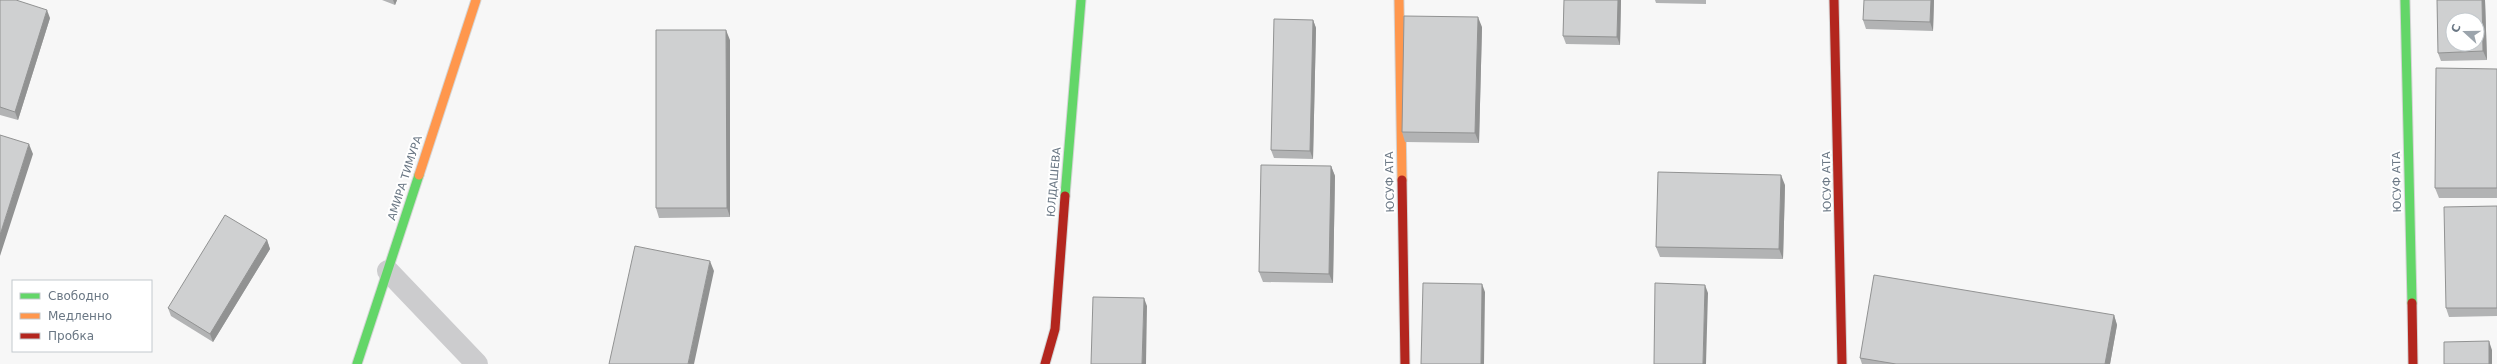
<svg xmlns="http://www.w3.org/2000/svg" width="2497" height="364" font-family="'DejaVu Sans',sans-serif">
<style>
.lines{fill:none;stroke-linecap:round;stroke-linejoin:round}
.fast-casing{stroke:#d4d5d5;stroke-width:11}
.slow-casing{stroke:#d4d5d5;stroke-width:11}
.jam-casing{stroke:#d4d5d5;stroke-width:11}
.street{stroke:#ccccce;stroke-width:22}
.fast{stroke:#63d668;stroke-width:9}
.slow{stroke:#ff974d;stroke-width:9}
.jam{stroke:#b3261e;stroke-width:9}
.wall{fill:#b2b3b4}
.shaded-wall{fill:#919292}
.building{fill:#cfd0d1;stroke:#919292;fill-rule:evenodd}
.labels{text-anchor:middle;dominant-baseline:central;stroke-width:4;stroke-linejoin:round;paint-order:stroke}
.street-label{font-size:11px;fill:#6a7784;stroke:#fff}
</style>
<rect width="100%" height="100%" fill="#f7f7f7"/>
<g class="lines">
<!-- fast casing -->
<g class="fast-casing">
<path id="fast" d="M2405 0 2412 303
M1065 196 1081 0
M357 364 419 175"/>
</g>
<!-- slow casing -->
<g class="slow-casing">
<path id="slow" d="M1399 0 1402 180
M419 175 476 0"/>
</g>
<!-- jam casing -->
<g class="jam-casing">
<path id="jam" d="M1834 0 1842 364
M1402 180 1405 364
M2412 303 2413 364
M1045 364 1055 329 1065 196"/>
</g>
<!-- street -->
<path class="street" d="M388 271 477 364"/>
<!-- fast -->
<use href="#fast" class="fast"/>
<!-- slow -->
<use href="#slow" class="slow"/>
<!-- jam -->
<use href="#jam" class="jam"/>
</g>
<!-- wall -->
<path class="wall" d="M0 0 50 18 18 120 0 115Z
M382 0H397L395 5Z
M1564 0H1621L1620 45 1566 44 1563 36Z
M1655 0H1706V4L1656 3Z
M1934 0 1933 31 1866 29 1863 20Z
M2437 0H2485L2487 60 2441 61 2438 53Z
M1313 20 1316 28 1313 159 1274 158 1271 150Z
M1482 27 1479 143 1405 142 1402 132Z
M730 40V217L659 218 656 208Z
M2497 69V198H2439L2435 188Z
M1331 166 1335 176 1333 283 1263 282 1259 272Z
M1785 185 1783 259 1660 257 1656 247Z
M2497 206V316L2449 317 2446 308Z
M267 240 270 249 213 342 171 316 168 308Z
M2114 315 2117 325 2110 364H1862L1860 358Z"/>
<!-- shaded-wall -->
<path class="shaded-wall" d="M393 0H397L395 5Z
M1618 0H1621L1620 45 1617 37Z
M1931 0H1934L1933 31 1930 22Z
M2482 0H2485L2487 60 2483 51Z
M47 10 50 18 18 120 15 112Z
M1478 17 1482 27 1479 143 1475 133Z
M1313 20 1316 28 1313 159 1310 151Z
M726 30 730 40V217L727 208Z
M29 144 33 154 0 256V235Z
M1331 166 1335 176 1333 283 1329 274Z
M1781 175 1785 185 1783 259 1779 249Z
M267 240 270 249 213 342 210 334Z
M710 261 714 271 694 364H688Z
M1482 284 1485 292 1484 364H1481Z
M1705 285 1708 293 1706 364H1703Z
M1144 298 1147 306 1146 364H1142Z
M2114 315 2117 325 2110 364H2105Z
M2489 341 2492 350V364H2489Z"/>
<!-- building -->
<path class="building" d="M0 0H16L47 10 15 112 0 107Z
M1564 0H1618L1617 37 1563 36Z
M1864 0H1931L1930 22 1863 20Z
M2437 0H2482L2483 51 2438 53ZM2453 20H2477V44H2453Z
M1404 16 1478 17 1475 133 1402 132Z
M1274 19 1313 20 1310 151 1271 150Z
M656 30H726L727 208H656Z
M2436 68 2497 69V188H2435Z
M0 135 29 144 0 235Z
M1261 165 1331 166 1329 274 1259 272Z
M1658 172 1781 175 1779 249 1656 247Z
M2497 206V308H2446L2444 207Z
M225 215 267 240 210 334 168 308Z
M635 246 710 261 688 364H609Z
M1874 275 2114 315 2105 364H1896L1860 358Z
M1423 283 1482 284 1481 364H1421Z
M1655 283 1705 285 1703 364H1654Z
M1093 297 1144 298 1142 364H1091Z
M2489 341V364H2444V342Z"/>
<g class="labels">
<!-- street labels -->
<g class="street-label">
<text transform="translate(405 178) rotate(-72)">АМИРА ТИМУРА</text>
<text transform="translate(1054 182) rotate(-85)">ЮЛДАШЕВА</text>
<text transform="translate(1390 182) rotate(-91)">ЮСУФ АТА</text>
<text transform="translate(1827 182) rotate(-91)">ЮСУФ АТА</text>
<text transform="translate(2397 182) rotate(-91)">ЮСУФ АТА</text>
</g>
</g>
<!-- legend -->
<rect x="12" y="280" width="140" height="72" fill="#ffffff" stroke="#c3c9ce"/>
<rect x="20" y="293" width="20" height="6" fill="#63d668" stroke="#c3c9ce"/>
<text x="48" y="300" font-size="12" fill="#6a7784">Свободно</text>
<rect x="20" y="313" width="20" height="6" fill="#ff974d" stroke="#c3c9ce"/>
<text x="48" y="320" font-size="12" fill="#6a7784">Медленно</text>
<rect x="20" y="333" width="20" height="6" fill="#b3261e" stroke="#c3c9ce"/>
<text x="48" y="340" font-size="12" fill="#6a7784">Пробка</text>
<!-- north arrow -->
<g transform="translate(2465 32) rotate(291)"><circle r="19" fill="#ffffff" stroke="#c3c9ce"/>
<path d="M0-3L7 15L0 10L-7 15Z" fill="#9ba4ac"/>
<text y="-6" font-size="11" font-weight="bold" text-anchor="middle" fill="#6a7784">С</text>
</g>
</svg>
